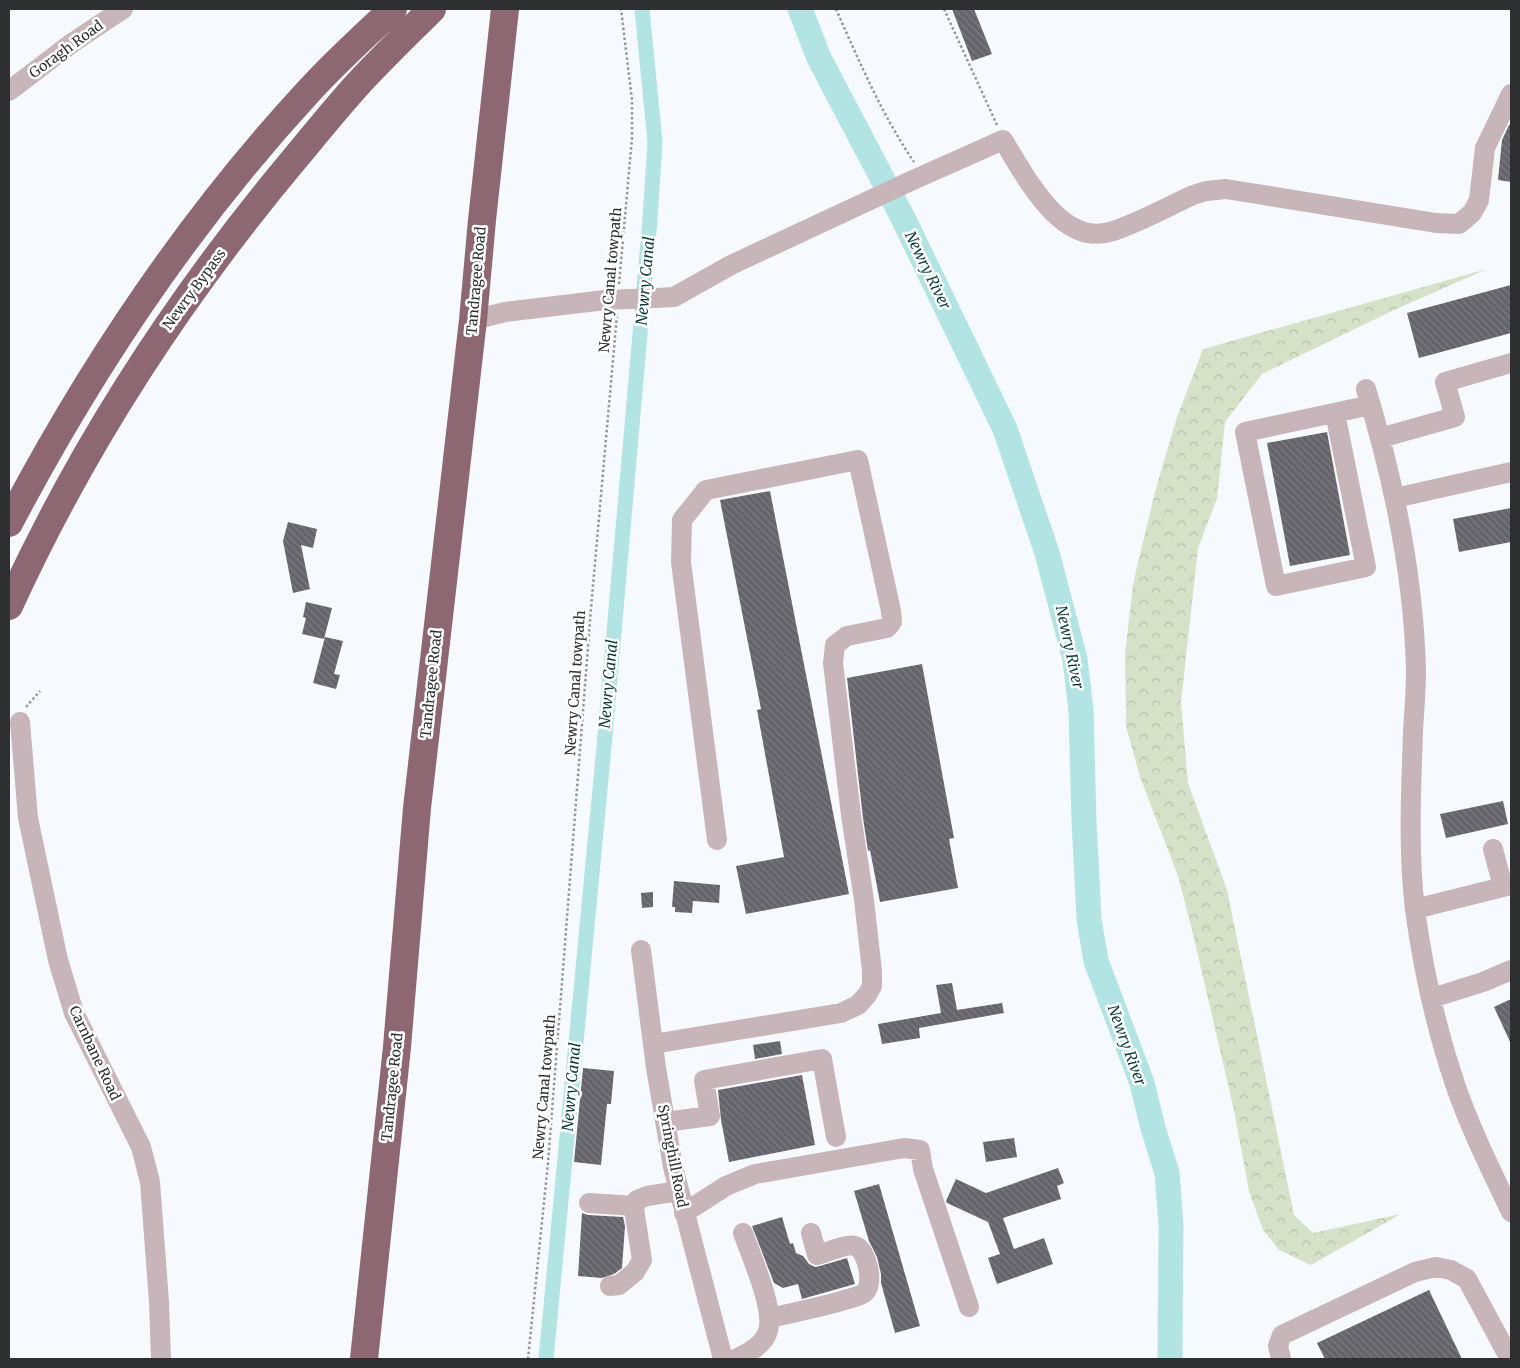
<svg xmlns="http://www.w3.org/2000/svg" width="1520" height="1368" font-family="Merriweather,serif">
<style>
.forest{fill:url(#forest-crowns)}
.lines{fill:none;stroke-linecap:round;stroke-linejoin:round}
.canal{stroke:#b1e4e3;stroke-width:15}
.river{stroke:#b1e4e3;stroke-width:25}
.building{fill:url(#building-back-hatch)}
.path{stroke:#94979a;stroke-width:2.5;stroke-dasharray:2.5 2.5;stroke-linecap:butt}
.minor{stroke:#c8b5b9;stroke-width:20}
.highway{stroke:#8d6771;stroke-width:28}
.minor-bridge{stroke:#c8b5b9;stroke-width:20}
.labels{text-anchor:middle;dominant-baseline:central;stroke-width:5;stroke-linejoin:round;paint-order:stroke}
.street-label{font-size:14px;fill:#2d2f31;stroke:#fff}
.water-label{font-size:15px;font-style:italic;fill:#093a3a;stroke:#fff}
</style>
<defs>
<pattern id="forest-crowns" width="20" height="18" patternUnits="userSpaceOnUse" patternTransform="scale(1.25)"><rect width="20" height="18" fill="#d5e2c7"/><path d="M2 6a3 3 0 1 1 6 0M12 15a3 3 0 1 1 6 0" fill="none" stroke="#b7c2ab"/></pattern>
<pattern id="building-back-hatch" width="6" height="6" patternUnits="userSpaceOnUse" patternTransform="scale(1.25)"><rect width="6" height="6" fill="#65646a"/><path d="M-1 5l2 2M0 0l6 6M5-1l2 2" fill="none" stroke="#7c7b80"/></pattern>
</defs>
<rect width="100%" height="100%" fill="#f6fafe"/>
<!-- forest -->
<path class="forest" d="M1487 269 1394 310 1262 374 1225 422 1217 499 1198 548 1181 702 1188 783 1227 890 1294 1215 1313 1233 1401 1214 1311 1265 1279 1250 1263 1230 1249 1191 1234 1110 1192 930 1178 876 1140 777 1126 726 1125 654 1133 584 1155 492 1176 420 1203 349Z"/>
<g class="lines">
<!-- canal -->
<path class="canal" d="M546 1359 604 747 650 219 655 142 642 9"/>
<!-- river -->
<path class="river" d="M800 9 819 58 903 218 1005 429 1047 553 1075 659 1081 710 1084 821 1089 919 1096 961 1142 1083 1153 1128 1167 1173 1171 1224 1170 1359"/>
</g>
<!-- building -->
<path class="building" d="M952 9H974L992 54 972 61Z
M1509 125H1511V182L1498 180 1502 140Z
M1511 285V333L1419 358 1407 313Z
M1327 432 1350 555 1290 566 1267 443Z
M770 491 849 894 746 914 736 866 784 857 757 710 761 709 720 500Z
M1511 508V542L1459 552 1453 519Z
M288 522 317 529 313 548 301 545 310 589 293 593 283 541Z
M306 602 332 608 324 639 302 634 306 618 303 617Z
M325 637 343 641 334 674 340 675 336 689 313 683Z
M922 664 954 838 949 839 958 888 880 902 870 850 868 851 863 818 847 678Z
M1503 801 1508 824 1446 838 1440 814Z
M674 881 720 885 719 903 693 901 692 913 675 912V907H672Z
M653 892V907L642 908 641 893Z
M952 983 957 1010 1002 1003 1004 1013 919 1028 920 1038 882 1044 878 1024 941 1013 936 985Z
M1511 999V1044L1494 1007Z
M780 1041 782 1054 755 1059 753 1045Z
M583 1068 614 1071 611 1104H607L601 1165 574 1162Z
M802 1075 815 1145 729 1162 721 1120 718 1090Z
M1014 1138 1017 1157 986 1162 983 1142Z
M1058 1168 1064 1183 1057 1186 1061 1199 1003 1218 1014 1249 1044 1238 1053 1264 997 1284 988 1258 1000 1254 988 1222 947 1203 946 1201 956 1179 986 1193Z
M879 1184 920 1326 895 1333 881 1283V1274L877 1257 869 1241 854 1191Z
M582 1213 588 1215 623 1217 625 1226 622 1268 614 1274 602 1278 578 1276Z
M782 1217 790 1244 793 1243 796 1253 803 1256 809 1264 815 1267 820 1266 847 1258 855 1284 802 1299 798 1284 783 1288 774 1283 752 1226Z
M1429 1290 1462 1359H1325L1317 1343Z"/>
<g class="lines">
<!-- path -->
<path class="path" d="M836 9C859 61 882 115 914 162
M944 9 997 125
M619 284 632 138V100L621 9
M26 707 40 691
M528 1359 548 1163 591 608 617 315"/>
<!-- minor -->
<path class="minor" d="M9 91 72 43 123 9
M655 298 674 297 731 265 913 180 1003 140C1025 175 1061 249 1113 231 1140 222 1167 207 1193 195L1206 191 1226 189 1436 223 1459 224 1472 213 1479 200 1485 148 1511 94
M473 320 505 312 605 300
M1366 389C1394 481 1414 576 1416 672 1416 692 1414 712 1413 732 1411 791 1408 851 1415 910 1423 968 1436 1028 1455 1084 1470 1128 1491 1170 1511 1212
M1335 413 1366 567 1276 586 1245 432 1371 405
M1380 438 1455 417 1445 382 1511 363
M1395 498 1511 472
M20 722 28 818 58 960 74 1013 141 1147 150 1182 159 1302 161 1359
M1493 849 1503 887
M1415 909 1511 885
M641 950 656 1068 673 1167 723 1359
M1432 998 1483 982 1511 970
M653 1044 841 1013 858 1005 867 995 872 986V971L864 900 851 815 833 663 835 645 847 636 887 628 892 622 891 611 858 460 706 490 682 520 681 562 717 840
M665 1122 710 1116 704 1080 822 1059 836 1137
M589 1203 635 1206
M684 1213 726 1186 755 1174 904 1148 920 1150 923 1169 969 1307
M610 1286 619 1285 635 1272 642 1260 634 1209 637 1200 647 1196 679 1191
M770 1318C792 1313 815 1308 838 1302 846 1299 856 1298 864 1293 875 1285 867 1249 855 1246 848 1243 825 1253 817 1255L811 1233
M736 1359C748 1353 764 1345 768 1331 775 1309 751 1256 743 1233
M1281 1359 1278 1346 1282 1335 1415 1272 1436 1267 1451 1270 1467 1279 1510 1359"/>
<!-- highway -->
<path class="highway" d="M9 523C90 369 189 221 307 93 334 63 364 36 393 9
M9 606C84 442 181 294 297 156 317 132 337 107 358 84 382 58 407 34 432 9
M364 1359 397 1047 417 808 473 320 482 220 505 9"/>
<!-- minor-bridge -->
<path class="minor-bridge" d="M605 300 655 298"/>
</g>
<g class="labels">
<!-- street labels -->
<g class="street-label">
<text transform="translate(66 49) rotate(-36)">Goragh Road</text>
<text transform="translate(610 280) rotate(-85)">Newry Canal towpath</text>
<text transform="translate(476 281) rotate(-85)">Tandragee Road</text>
<text transform="translate(194 289) rotate(-54)">Newry Bypass</text>
<text transform="translate(575 683) rotate(-86)">Newry Canal towpath</text>
<text transform="translate(431 684) rotate(-84)">Tandragee Road</text>
<text transform="translate(95 1053) rotate(65)">Carnbane Road</text>
<text transform="translate(392 1087) rotate(-84)">Tandragee Road</text>
<text transform="translate(544 1087) rotate(-85)">Newry Canal towpath</text>
<text transform="translate(673 1156) rotate(79)">Springhill Road</text>
</g>
<!-- water labels -->
<g class="water-label">
<text transform="translate(928 270) rotate(64)">Newry River</text>
<text transform="translate(645 281) rotate(-85)">Newry Canal</text>
<text transform="translate(1070 647) rotate(78)">Newry River</text>
<text transform="translate(608 684) rotate(-85)">Newry Canal</text>
<text transform="translate(1127 1045) rotate(70)">Newry River</text>
<text transform="translate(571 1087) rotate(-85)">Newry Canal</text>
</g>
</g>
<!-- border -->
<rect width="1520" height="1368" fill="none" stroke="#2d2f31" stroke-width="20"/>
</svg>
